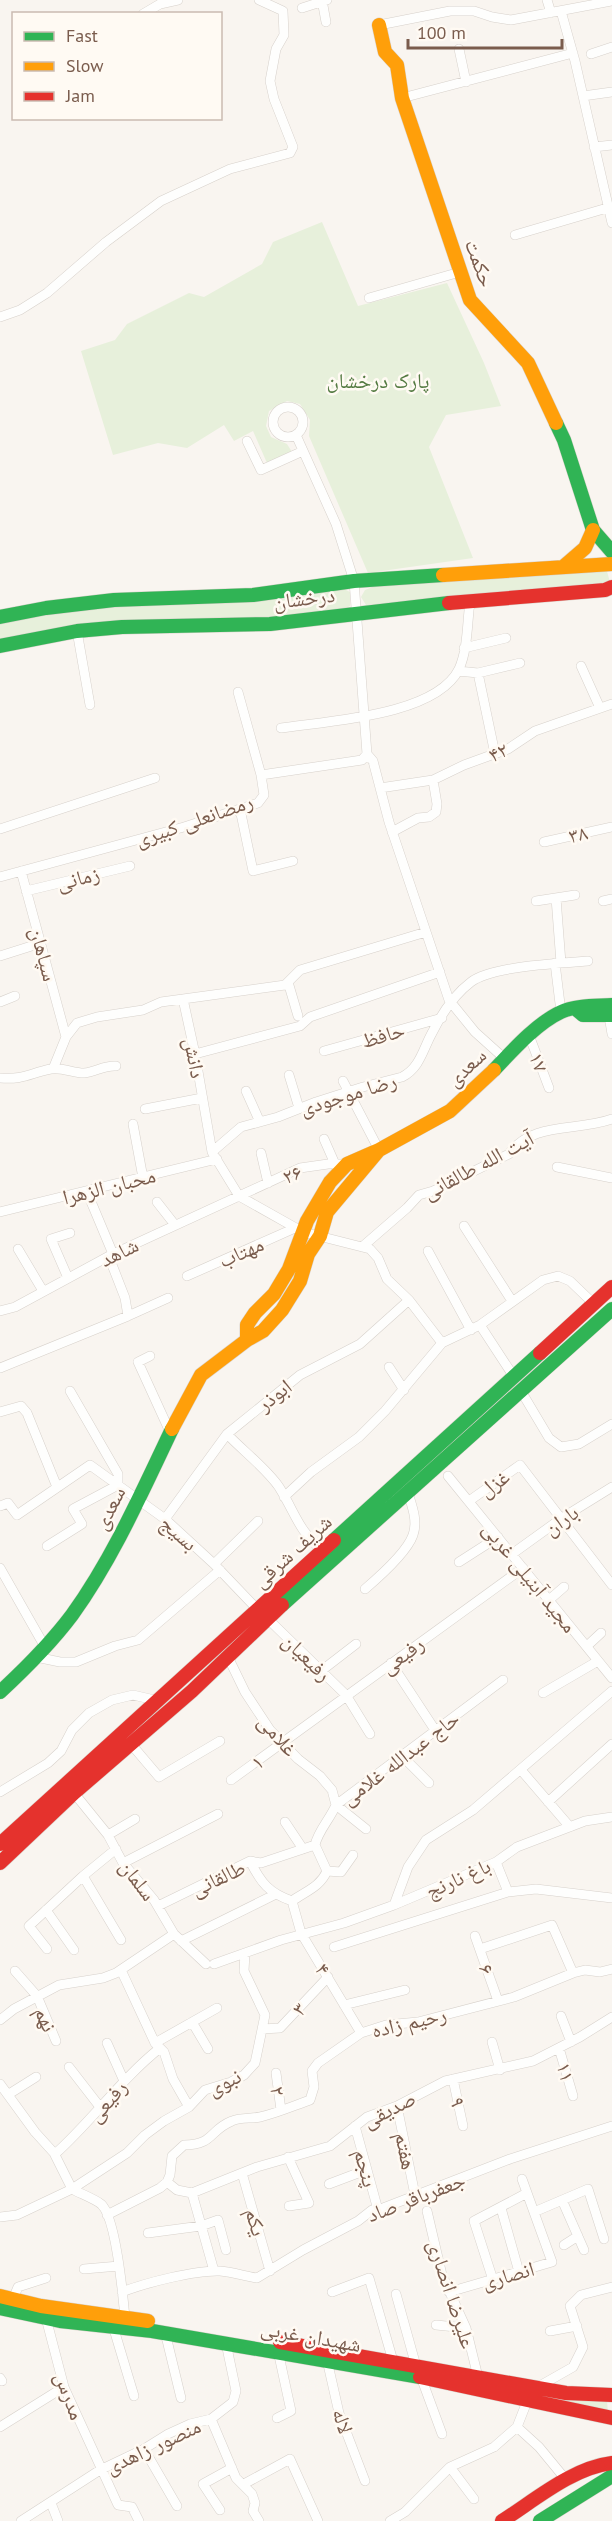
<svg xmlns="http://www.w3.org/2000/svg" width="612" height="2521" font-family="'PT Sans','Noto Naskh Arabic',sans-serif">
<style>
.green{fill:#e7f0db}
.lines{fill:none;stroke-linecap:round;stroke-linejoin:round}
.street-casing{stroke:#d7d1cb;stroke-width:10}
.fast-casing{stroke:#d9d2cb;stroke-width:15}
.slow-casing{stroke:#d9d2cb;stroke-width:15}
.jam-casing{stroke:#d9d2cb;stroke-width:15}
.street{stroke:#fefefd;stroke-width:9}
.fast{stroke:#30b455;stroke-width:14}
.slow{stroke:#ff9f0a;stroke-width:14}
.jam{stroke:#e5322d;stroke-width:14}
.labels{text-anchor:middle;dominant-baseline:central;stroke-width:5;stroke-linejoin:round;paint-order:stroke}
.street-label{font-size:21px;fill:#7a5c4d;stroke:#fffaf3}
.park-label{font-size:21px;fill:#537a41;stroke:#fffaf3}
</style>
<rect width="100%" height="100%" fill="#f9f5f0"/>
<!-- green -->
<path class="green" d="M322 222 358 306 447 283 484 363 501 406 446 415 429 447 473 558 368 573 309 436 310 420 300 404 287 401 269 411 266 426 271 437 287 444 292 452 267 463 253 431 234 441 224 425 187 448 158 443 113 455 81 351 115 340 127 324 189 293 204 297 262 264 273 242Z
M606 568 610 582 599 585 366 605 361 597 365 590 375 586 551 575Z
M344 589 350 592V606L344 609 257 620 87 623 0 639V622L92 608 280 598Z
M564 2400H607L608 2413Z"/>
<g class="lines">
<!-- street casing -->
<g class="street-casing">
<path id="street" d="M322 0 326 22
M547 0 551 13
M302 8 327 0
M561 11 575 61 612 223
M143 14 160 4 178 0
M379 25 450 11H474L492 17 511 20 612 1
M459 49 466 82
M591 54 612 47
M583 96 612 92
M402 98 573 53
M594 147 612 145
M515 235 607 208
M369 298 460 272
M0 317 20 310 47 293 106 242 161 201 230 169 290 153 293 147 274 99 270 81 276 49 284 35 283 11 259 0
M273 422a15 15 0 1 1 30 0a15 15 0 1 1-30 0Z
M247 441 261 470 303 451
M77 631 90 705
M464 648 506 638
M581 666 600 708
M458 671 478 673 520 663
M478 673 495 754
M238 692 261 775
M281 728C327 721 436 716 459 669 468 649 467 623 470 602
M367 754 373 761 389 822 449 1000 475 1032 505 1059
M380 788 433 780 464 765 508 749 535 731 612 704
M240 809 253 871 293 861
M0 829 155 778
M392 832 418 818 429 817 436 812 437 804 433 780
M544 842 612 827
M21 871 66 1037
M0 877 184 827 258 803 264 795 261 775 362 760 367 754 354 581 336 524 296 435
M26 891 130 866
M556 898 561 963
M536 901 575 895
M603 901 612 899
M0 956 41 943
M555 963 561 1012
M288 982 298 1016
M183 999 285 985 300 970 426 932
M0 1002 15 996
M609 1016 612 1034
M529 1035 549 1088
M324 1051 442 1018
M195 1054 300 1026 310 1017 440 972
M53 1069 66 1037 77 1023 97 1017 143 1010 161 1002 183 999 195 1054 212 1152 239 1196 303 1232 370 1249 378 1258 387 1279 409 1300 442 1343
M289 1075 299 1108
M0 1078C24 1080 30 1073 51 1069 62 1067 73 1073 84 1073 96 1072 104 1065 116 1066
M343 1081 379 1150
M246 1091 259 1120
M145 1109 202 1098
M133 1124 143 1178
M324 1139 335 1164
M212 1152 241 1127 278 1117 316 1102 363 1087 402 1077C420 1068 423 1049 432 1033 441 1015 455 994 471 982 492 966 561 963 588 961
M261 1153 268 1183
M557 1167 612 1178
M87 1192 113 1254
M157 1202 175 1225
M0 1212 217 1159
M464 1226 512 1301
M362 1247 407 1208 419 1195 433 1191 509 1154C532 1121 577 1132 612 1119
M18 1249 43 1291
M428 1251 471 1330
M187 1276 295 1228
M68 1278 51 1239 70 1233
M0 1311 15 1307 113 1254 300 1168 328 1164H347
M128 1316 168 1298
M480 1325 514 1377
M150 1356 138 1362 170 1432
M389 1367 404 1390
M0 1368 128 1316 125 1298 109 1257
M521 1391 549 1438 561 1447 579 1444 612 1424
M0 1412 21 1406 27 1413 57 1487
M227 1434C242 1450 267 1469 279 1487 296 1514 297 1529 323 1551
M448 1476 612 1678
M284 1497 311 1472 359 1437 385 1411 442 1343 480 1325 543 1280 558 1276 570 1281 594 1304
M469 1501 520 1465 612 1585
M0 1506 8 1503 17 1515 90 1465 165 1519 214 1564 258 1610
M165 1519 227 1434 300 1375 360 1344 409 1300
M47 1546 82 1524 73 1509 118 1485V1474L70 1391
M512 1554 562 1518 612 1487
M459 1562 498 1537
M214 1564 258 1521
M0 1568 45 1647
M365 1589C379 1577 407 1552 413 1535 418 1521 412 1506 408 1493
M549 1600 564 1587
M268 1619 346 1695 370 1734
M587 1646 601 1633
M36 1657 60 1662H76L115 1646 138 1640 220 1570
M228 1657 245 1692 270 1730 298 1759 320 1776 332 1790 336 1805 366 1829
M391 1663 435 1730
M321 1671 356 1644
M543 1693 598 1661
M131 1744 159 1777 220 1741
M401 1755 429 1783
M521 1770 570 1827
M231 1780 523 1568
M0 1792 48 1763 61 1751 72 1730 89 1713 112 1700 133 1695 159 1701
M74 1793 108 1835 123 1863 154 1900 174 1934 206 1964
M548 1802 612 1744
M285 1822 303 1849
M108 1835 135 1819
M250 1861C261 1883 269 1893 292 1901
M496 1862 508 1892
M123 1863 218 1814
M327 1871 341 1872 353 1855
M83 1876 121 1940
M292 1901C306 1891 320 1887 327 1871L315 1845C318 1831 330 1819 336 1805L503 1680
M292 1901 301 1933 361 2033
M394 1905 408 1867 426 1840 473 1810 612 1691
M158 1906 250 1861 261 1863 315 1845
M46 1910 74 1950
M475 1936 498 2001
M181 1941 274 1895
M334 1947 508 1892 536 1889 612 1898
M47 1949 29 1926 83 1876 116 1849
M480 1949 552 1925 573 1973
M214 1964 281 1940 344 1923 394 1905 496 1862 517 1847 585 1821 612 1817
M121 1970 155 2043 164 2052 173 2079 189 2107
M15 1971 37 1996 56 2041
M344 2005 405 1990
M561 2016 571 2042
M0 2020 14 2009 59 1985 103 1978 116 1973 174 1934
M192 2022 208 2049
M262 2029 280 2028 328 1977
M492 2042 500 2070
M107 2043 124 2081
M155 2043 217 2008
M559 2048 573 2096
M69 2067 100 2107
M276 2073 281 2110
M453 2079 463 2126
M0 2084 35 2132 54 2153 72 2189 17 2215 0 2217
M9 2094 36 2077
M397 2106 415 2195
M355 2126 378 2210
M55 2154C92 2121 121 2079 160 2048
M288 2157 309 2203 289 2206
M242 2173 270 2271
M167 2182 177 2190 192 2193 257 2167 330 2146 367 2117 397 2106 445 2081 533 2061 580 2037 612 2017
M329 2184 366 2170
M72 2189 127 2153 145 2135 164 2121 189 2107 205 2090 231 2082 244 2075 255 2063 265 2015 244 1971 245 1953
M72 2189C81 2194 93 2198 101 2204 116 2217 123 2296 125 2318
M192 2193 214 2271
M562 2200 584 2250
M501 2208 519 2272
M427 2211 442 2275 466 2328 478 2377
M534 2212 588 2189 604 2239
M107 2215 160 2188 167 2182 170 2175 172 2156 184 2145C214 2145 209 2130 232 2121 241 2117 251 2119 260 2117 277 2113 293 2106 310 2100L314 2087 312 2071 318 2063 361 2033 386 2025 418 2022 514 1997 573 1973 585 1970 600 1972 612 1969
M148 2233 201 2226 218 2220 226 2250
M564 2245 578 2236
M84 2269 119 2266
M493 2280 474 2221 527 2193
M122 2292C145 2283 195 2270 220 2271 232 2272 245 2276 257 2278L303 2250 358 2221 372 2210H378L510 2159 612 2126
M332 2292 369 2278 393 2361
M449 2292 552 2262 522 2179
M396 2294 416 2366
M13 2299 18 2287 46 2278
M46 2318 64 2387 118 2505 132 2507 139 2521
M436 2325 466 2328
M113 2326 134 2396
M550 2331 577 2326
M165 2332 181 2398
M327 2360 339 2413 365 2481
M421 2377 442 2434
M0 2378 2 2381
M536 2388 573 2367 583 2347 570 2306 581 2295 612 2287
M277 2418 291 2411 278 2351
M211 2419 236 2478 252 2494 255 2503 253 2511 259 2521
M0 2427 64 2387
M517 2427 539 2447 567 2481
M144 2449 177 2506
M450 2467 474 2499
M244 2484 290 2459 318 2521
M51 2503 58 2521
M220 2510 203 2484 232 2468
M21 2521 100 2470 144 2449 168 2434 190 2424 211 2419 233 2402 236 2391 226 2343
M390 2521 405 2512 450 2467 494 2447 517 2427 528 2399"/>
</g>
<!-- fast casing -->
<g class="fast-casing">
<path id="fast" d="M556 423 564 440 593 530 612 552
M0 617 46 608 114 600 253 595 354 581 443 575
M0 646 77 631 122 627 270 624 449 603
M577 1010 583 1015H612
M494 1070C512 1051 537 1023 561 1012 576 1005 596 1006 612 1005
M334 1540 540 1353
M282 1605 612 1309
M0 1692C26 1668 51 1643 72 1615 113 1558 142 1492 172 1429
M0 2308 60 2321 152 2331 420 2377
M540 2521 612 2476"/>
</g>
<!-- slow casing -->
<g class="slow-casing">
<path id="slow" d="M379 25 385 52 397 65 402 98 470 300 528 363 556 423
M563 567 585 548 593 530
M443 575 612 564
M247 1340V1325L255 1313 274 1294 289 1269 307 1221 330 1182 347 1164 379 1150 450 1111 494 1070
M172 1429 201 1375 247 1340 263 1331 282 1310 300 1281 308 1254 320 1236 327 1212 379 1150
M0 2296 41 2306 148 2321"/>
</g>
<!-- jam casing -->
<g class="jam-casing">
<path id="jam" d="M449 603 605 590 612 587
M540 1353 612 1287
M0 1844 334 1540
M0 1863 74 1793 192 1691 282 1605
M280 2342 566 2393 612 2395
M420 2377 612 2418
M502 2521C535 2500 572 2468 612 2463"/>
</g>
<!-- street -->
<use href="#street" class="street"/>
<!-- fast -->
<use href="#fast" class="fast"/>
<!-- slow -->
<use href="#slow" class="slow"/>
<!-- jam -->
<use href="#jam" class="jam"/>
</g>
<g class="labels">
<!-- street labels -->
<g class="street-label">
<text transform="translate(480 263) rotate(70)">حکمت</text>
<text transform="translate(304 598) rotate(-7)">درخشان</text>
<text transform="translate(498 752) rotate(-24)">۴۲</text>
<text transform="translate(194 820) rotate(-19)">رمضانعلی کبیری</text>
<text transform="translate(578 834) rotate(-13)">۳۸</text>
<text transform="translate(78 878) rotate(-14)">زمانی</text>
<text transform="translate(44 954) rotate(75)">سپاهان</text>
<text transform="translate(383 1035) rotate(-16)">حافظ</text>
<text transform="translate(195 1058) rotate(80)">دانش</text>
<text transform="translate(539 1062) rotate(69)">۱۷</text>
<text transform="translate(466 1067) rotate(-43)">سعدی</text>
<text transform="translate(348 1094) rotate(-17)">رضا موجودی</text>
<text transform="translate(478 1165) rotate(-28)">آیت الله طالقانی</text>
<text transform="translate(292 1174) rotate(-21)">۲۶</text>
<text transform="translate(109 1186) rotate(-14)">محبان الزهرا</text>
<text transform="translate(119 1252) rotate(-26)">شاهد</text>
<text transform="translate(241 1252) rotate(-24)">مهتاب</text>
<text transform="translate(274 1395) rotate(-38)">ابوذر</text>
<text transform="translate(494 1483) rotate(-35)">غزل</text>
<text transform="translate(109 1508) rotate(-63)">سعدی</text>
<text transform="translate(561 1520) rotate(-34)">باران</text>
<text transform="translate(179 1533) rotate(41)">بسیج</text>
<text transform="translate(292 1551) rotate(-42)">شریف شرقی</text>
<text transform="translate(530 1577) rotate(51)">مجید آبنیلی غربی</text>
<text transform="translate(402 1655) rotate(-36)">رفیعی</text>
<text transform="translate(307 1657) rotate(44)">رفیعیان</text>
<text transform="translate(278 1735) rotate(49)">غلامی</text>
<text transform="translate(400 1758) rotate(-37)">حاج عبدالله غلامی</text>
<text transform="translate(257 1762) rotate(-35)">۱</text>
<text transform="translate(218 1878) rotate(-25)">طالقانی</text>
<text transform="translate(458 1878) rotate(-24)">باغ نارنج</text>
<text transform="translate(138 1880) rotate(53)">سلمان</text>
<text transform="translate(323 1969) rotate(59)">۴</text>
<text transform="translate(487 1969) rotate(70)">۶</text>
<text transform="translate(299 2009) rotate(-46)">۳</text>
<text transform="translate(46 2019) rotate(66)">نهم</text>
<text transform="translate(409 2022) rotate(-13)">رحیم زاده</text>
<text transform="translate(566 2072) rotate(74)">۱۱</text>
<text transform="translate(224 2082) rotate(-27)">نبوی</text>
<text transform="translate(278 2091) rotate(82)">۲</text>
<text transform="translate(107 2101) rotate(-49)">رفیعی</text>
<text transform="translate(458 2102) rotate(78)">۹</text>
<text transform="translate(389 2109) rotate(-27)">صدیقی</text>
<text transform="translate(406 2151) rotate(79)">هفتم</text>
<text transform="translate(366 2168) rotate(75)">پنجم</text>
<text transform="translate(416 2197) rotate(-21)">جعفرباقر صاد</text>
<text transform="translate(256 2222) rotate(74)">یکم</text>
<text transform="translate(508 2275) rotate(-16)">انصاری</text>
<text transform="translate(452 2294) rotate(72)">علیرضا انصاری</text>
<text transform="translate(311 2336) rotate(10)">شهیدان غربی</text>
<text transform="translate(70 2396) rotate(70)">مدرس</text>
<text transform="translate(343 2421) rotate(72)">لاله</text>
<text transform="translate(153 2446) rotate(-25)">منصور زاهدی</text>
</g>
<!-- park labels -->
<g class="park-label">
<text x="378" y="380">پارک درخشان</text>
</g>
</g>
<!-- legend -->
<rect x="12" y="12" width="210" height="108" fill="#fffaf3" stroke="#cabbb1" stroke-width="1.5"/>
<rect x="24" y="32" width="30" height="9" fill="#30b455" stroke="#cabbb1" stroke-width="1.5"/>
<text x="66" y="42" font-size="18" fill="#7a5c4d">Fast</text>
<rect x="24" y="62" width="30" height="9" fill="#ff9f0a" stroke="#cabbb1" stroke-width="1.5"/>
<text x="66" y="72" font-size="18" fill="#7a5c4d">Slow</text>
<rect x="24" y="92" width="30" height="9" fill="#e5322d" stroke="#cabbb1" stroke-width="1.5"/>
<text x="66" y="102" font-size="18" fill="#7a5c4d">Jam</text>
<!-- scale -->
<path d="M408 39v9h154v-9" fill="none" stroke="#7a5c4d" stroke-width="3"/>
<text x="417" y="39" font-size="18" fill="#7a5c4d" stroke="#fffaf3" stroke-width="4.5" paint-order="stroke">100 m</text>
</svg>
